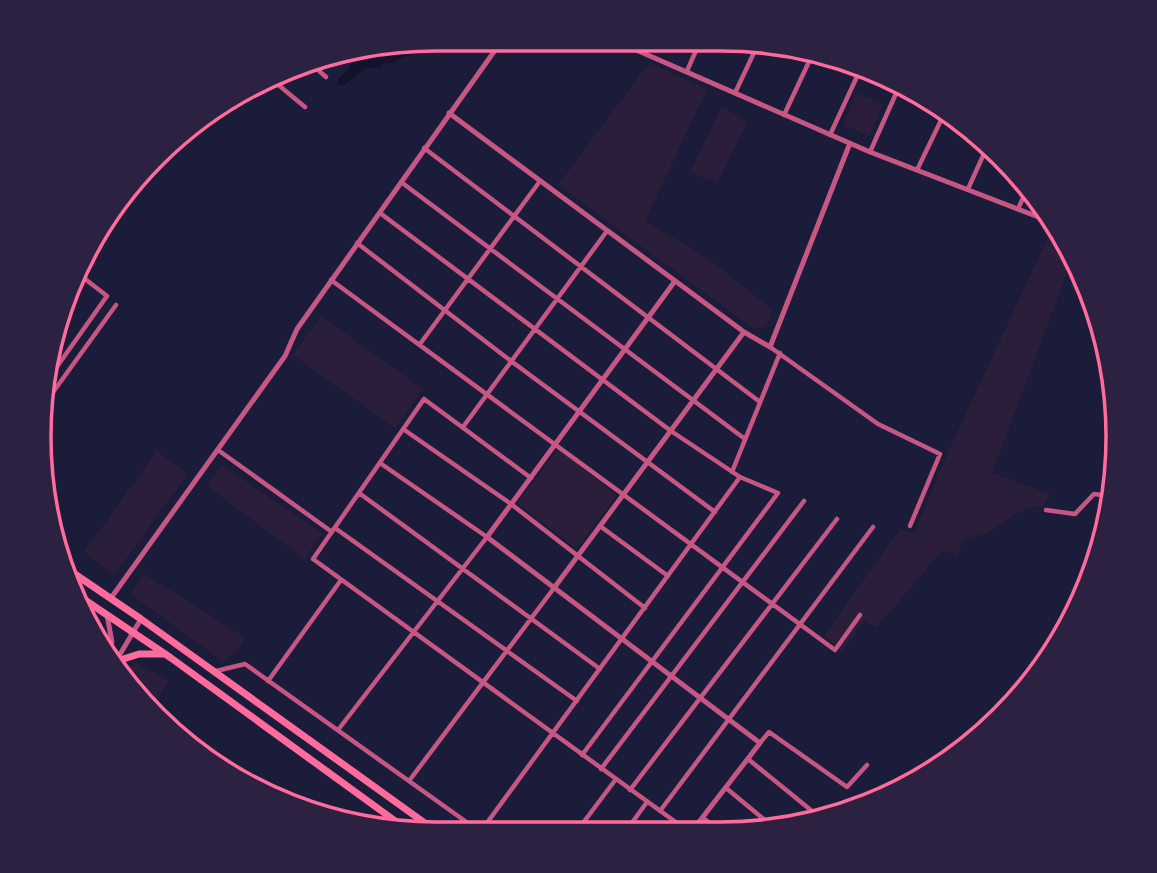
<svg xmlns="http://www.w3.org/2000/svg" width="1157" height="873" font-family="Commissioner,sans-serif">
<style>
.green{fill:#2a1e3b}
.water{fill:#12122b}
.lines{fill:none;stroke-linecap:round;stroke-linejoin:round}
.minor{stroke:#c65784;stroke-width:4.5}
.tertiary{stroke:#c65784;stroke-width:5}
.primary{stroke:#ff6b9d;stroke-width:7}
.rim{fill:none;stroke:#ff6b9d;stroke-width:3.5}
</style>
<rect width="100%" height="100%" fill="#1b1b3a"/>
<!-- green -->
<path class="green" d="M649 63 707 89 645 221 706 257 773 310 766 327 754 329 558 185Z
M857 93 883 104 870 136 843 125Z
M721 107 748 121 718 183 690 172Z
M1050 233 1061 238 1071 262 992 473 1051 494 1042 508 1036 506 1020 512 987 533 963 540 957 556 943 550 877 627 864 621 842 652 824 636 900 529 914 534 949 450Z
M321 316 423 389 395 428 293 355Z
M558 449 617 495 577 549 517 503Z
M157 451 187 474 114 576 84 552Z
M222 465 322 533 305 559 207 486Z
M143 573 246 638 238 650 222 661 131 594Z
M135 663 169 680 152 711 120 674Z"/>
<!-- water -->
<path class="water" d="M430 39C423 57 405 53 393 63H384L380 68H365L344 85H338V79L347 71 362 48Z"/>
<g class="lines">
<!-- minor -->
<path class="minor" d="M309 62 326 77
M687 71 701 39
M270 78 305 107
M735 93 759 42
M784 115 814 51
M830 135 860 70
M424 148 760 402
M870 152 898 89
M917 170 945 112
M401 182 745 439
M968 189 987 147
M1018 209 1027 189
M380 213 671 431 740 477 778 493 582 755
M357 243 511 361 715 512
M331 280 835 650 860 615
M420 344 540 181
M770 347 878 424 940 454 910 526
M44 385 107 296 76 272
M43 406 116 305
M463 427 607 231
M403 429 511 504 645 608
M218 450 332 532
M732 472 780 353
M531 478 424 399 313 559 688 831
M359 493 600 669
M1046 510 1075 514 1094 494 1111 496
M600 526 668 576
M335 528 577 701
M216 671 245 664 479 831
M268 681 341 580
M338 730 487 537 380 463
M760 743 769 732 847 787 867 765
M748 759 812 811
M601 769 804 501
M409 781 554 588
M726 788 777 830
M630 790 837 519
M660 811 873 527
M703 818 721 831
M481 831 740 477
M577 831 616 779
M626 831 647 802"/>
<!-- tertiary -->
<path class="tertiary" d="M611 39 870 152 1054 223
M449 113 744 332 770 347 850 143
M675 281 487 537 760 743 692 831
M554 588 744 332
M111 598 285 356 297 329 503 39
M105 657 112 642 107 615
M113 666 141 619"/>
<!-- primary -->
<path class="primary" d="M60 564 141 619 436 831
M73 592 171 658 409 831
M117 661 139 654H164"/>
</g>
<!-- crop -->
<path d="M0 0H1157V873H0ZM436 51H721A385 385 0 0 1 1106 436V437A385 385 0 0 1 721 822H436A385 385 0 0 1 51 437V436A385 385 0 0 1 436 51Z" fill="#2d2142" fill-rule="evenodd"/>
<path class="rim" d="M436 51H721A385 385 0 0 1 1106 436V437A385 385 0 0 1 721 822H436A385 385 0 0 1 51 437V436A385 385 0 0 1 436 51Z"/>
</svg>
